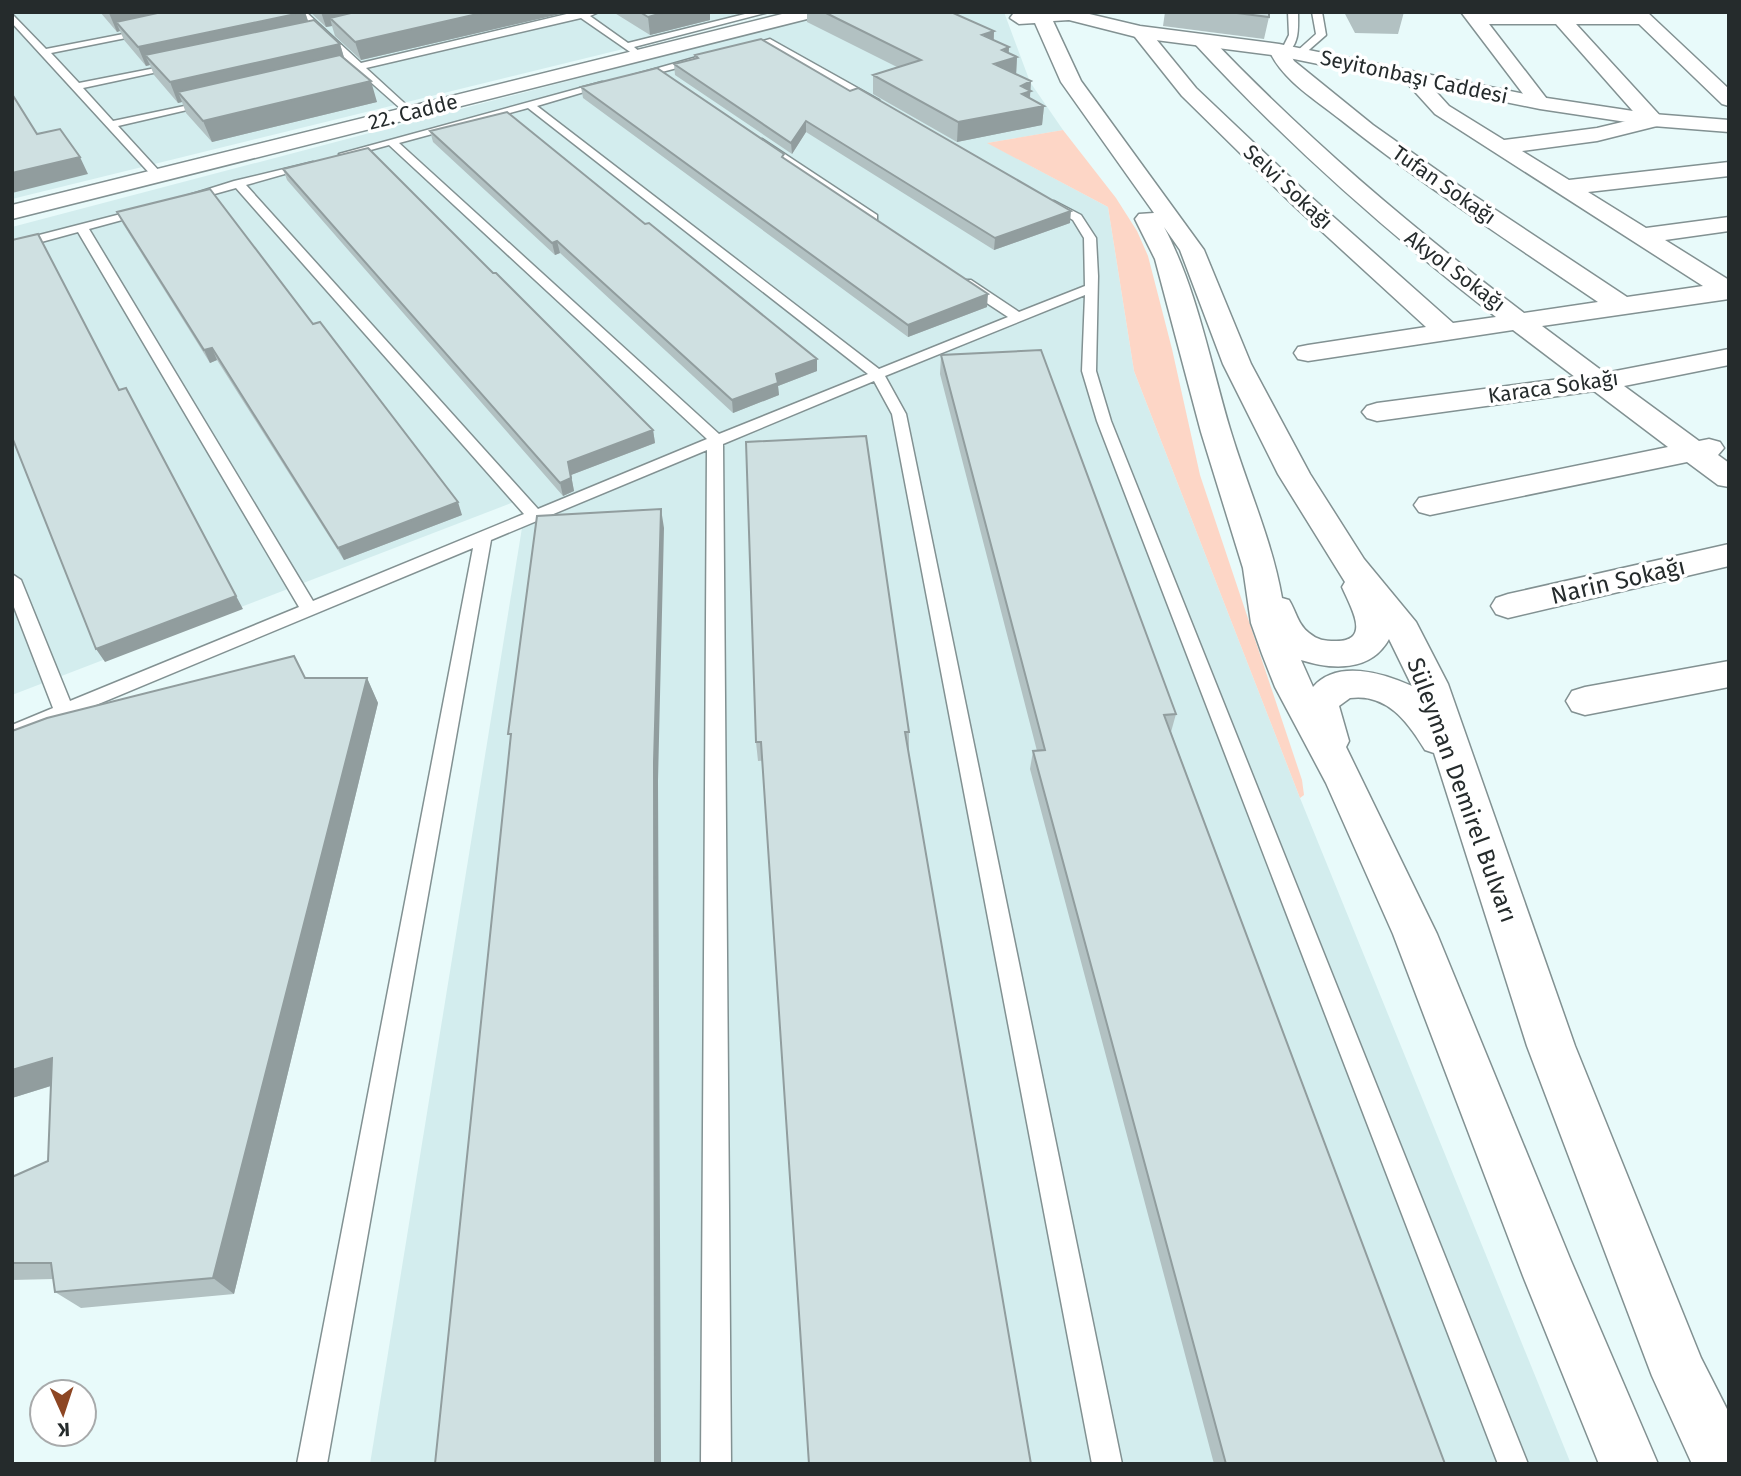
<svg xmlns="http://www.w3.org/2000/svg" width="1741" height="1476" font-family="'Fira Sans',sans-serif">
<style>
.built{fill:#d3edee}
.green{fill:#fdd6c6}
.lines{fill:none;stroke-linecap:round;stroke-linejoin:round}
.lane-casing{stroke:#829192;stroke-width:3}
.street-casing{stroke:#829192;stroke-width:3}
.secondary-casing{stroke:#829192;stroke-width:3}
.lane{fill:#fff;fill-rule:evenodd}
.street{fill:#fff;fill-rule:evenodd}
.secondary{fill:#fff;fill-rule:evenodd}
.wall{fill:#b2c1c2}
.shaded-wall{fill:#919d9e}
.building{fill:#cfe0e1;stroke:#919d9e;stroke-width:2}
.labels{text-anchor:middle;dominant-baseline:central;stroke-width:7;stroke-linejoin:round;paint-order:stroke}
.far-street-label{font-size:21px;fill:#252b2c;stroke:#fff}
.street-label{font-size:24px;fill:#252b2c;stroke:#fff}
</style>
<rect width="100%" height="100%" fill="#e8fafa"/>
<!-- built -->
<path class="built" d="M12 12H774L12 199Z
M830 12H1004L1030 82 1063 130 988 143 1108 207 1134 371 1300 798 1571 1464H370L527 497 12 695V227Z"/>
<!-- green -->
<path class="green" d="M1063 130 1116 198 1137 231 1148 256 1172 349 1200 475 1302 780 1304 795 1300 798 1134 371 1108 207 987 143Z"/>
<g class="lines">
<!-- lane casing -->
<g class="lane-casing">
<path id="lane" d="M296 12H306L361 63 575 12H599L590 16 628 43 753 12H769L634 47 641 53 636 56 581 18 366 68 413 111V115L409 116 357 70 326 75V71L352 65Z
M1288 12H1298C1298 28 1300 44 1286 54L1281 51 1289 35Z
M1312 12H1322L1326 35 1302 56H1296V52L1316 34Z
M12 14 46 49 149 29 151 31 146 34 51 53 79 83 181 63V67L83 88 113 121 213 100V104L118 126 161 173V177H153L12 23Z
M770 39 879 100 880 102 871 104 769 45 740 52 735 49Z
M697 57 702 60 700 62 635 79 630 76Z
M602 82 611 84 537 106 879 369 1008 317 961 286V280H971L1019 312 1085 286 1084 238 1073 220 1044 203 1054 201 1081 215 1096 238 1098 276 1096 371 1111 421 1528 1464H1498L1097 421 1082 371 1085 295 885 376 906 414 1122 1464H1092L892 414 874 381 723 444 731 1464H701L707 450 491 540 327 1464H297L473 548 12 740V725L53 708 12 602V574L21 580 70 701 299 607 78 232 12 250V242L148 207V213L89 229 313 601 524 514 236 188 186 202 180 198 234 181 313 162V166L246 185 538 509 707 439 389 145 345 157 339 154ZM528 108 868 374 719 434 399 143Z
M762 139 877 215V221H869L758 144 757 142Z"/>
</g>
<!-- street casing -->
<g class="street-casing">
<path id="street" d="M790 12H822L819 16 12 219V205Z
M1461 12H1647L1729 89V106L1722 104 1639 24H1576L1664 120 1661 125 1597 141 1522 151 1569 180 1729 162V176L1588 192 1646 228 1729 217V231L1665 240 1729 280V299L1542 326 1605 373 1729 349V365L1624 386 1699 441 1709 439 1720 442 1724 448 1718 455 1729 463V487L1718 485 1687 462 1430 515 1419 512 1414 505 1419 498 1668 447 1594 391 1377 421 1367 418 1362 412 1367 406 1377 403 1575 377 1513 330 1308 361 1298 359 1294 353 1298 347 1308 345 1426 327 1294 206 1182 96 1131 32 1133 28H1147L1196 88 1310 196 1453 323 1496 317C1388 233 1288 145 1195 44L1193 40 1195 36H1209C1307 139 1411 227 1524 313L1598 302C1511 243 1423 185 1341 120 1316 100 1282 80 1269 50L1272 46H1286L1294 61 1373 125 1458 185 1627 297 1703 286 1435 114 1406 82 1403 78 1406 74H1420L1449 106 1504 140 1597 128 1639 118 1556 24H1489L1550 103 1547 107H1533Z
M1729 544V566L1508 618 1496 614 1491 606 1496 598 1508 594Z
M1729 661V687L1585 715 1572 711 1566 701 1572 691 1585 687Z"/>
</g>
<!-- secondary casing -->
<g class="secondary-casing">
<path id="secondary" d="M1023 12H1081L1140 26 1279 44 1540 97 1653 114 1729 120V132L1653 126 1540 109 1279 56 1140 38 1069 20 1053 21 1081 81 1204 250 1251 364 1310 474 1364 559 1416 622 1448 684 1575 1046 1701 1358 1729 1413V1464H1692L1652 1376 1527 1046 1434 753 1425 750C1408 722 1387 693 1350 698L1339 706 1349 741 1346 747 1437 934 1571 1261 1658 1464H1599L1523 1276 1393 934 1326 783 1275 687 1262 654 1251 623 1243 568 1201 432 1155 259 1135 219 1139 214 1154 213 1061 82 1035 23 1019 24 1010 18 1013 14ZM1164 227 1180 250 1223 364 1278 474 1345 582 1342 587C1350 606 1373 642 1335 641 1325 641 1317 640 1309 633 1298 625 1296 611 1289 600L1282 598C1272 540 1247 486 1230 429 1210 362 1197 289 1164 227ZM1389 639 1412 686C1383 673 1337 659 1313 687L1301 660C1332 670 1371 672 1389 639Z"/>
</g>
<!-- lane -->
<use href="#lane" class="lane"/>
<!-- street -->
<use href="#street" class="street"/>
<!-- secondary -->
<use href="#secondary" class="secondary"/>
</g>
<!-- wall -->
<path class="wall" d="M100 12H305L308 21 340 44 344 58 377 102 212 142 186 113 182 102 178 103 154 75 150 65 146 66 124 40 120 31 117 32Z
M310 12H569L361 60 335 36 332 26 326 27Z
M613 12H710V20L650 35Z
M807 12H951L994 31V40L1009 47V53L1017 57 1016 74 1031 81 1030 99 1044 106 1042 125 957 142 873 94V75L897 67 807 22Z
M1165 12H1269V17L1264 39 1163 26Z
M1344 12H1404L1398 34 1355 33Z
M695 55 1070 223 994 250 806 132 792 154 675 75 674 64 695 59Z
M581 87 784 158 987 307 908 337 583 98Z
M430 131 645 224 817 359V371L778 386 779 395 733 413 560 253 555 255 433 142Z
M283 169 493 273 653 430 655 443 571 475 574 491 563 496 287 180Z
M117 212 313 324 462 515 344 560 217 360 210 363 123 224Z
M941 355 1176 714 1171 732 1445 1464H1214L1030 769 1033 751H1037L940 374Z
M305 678H367L378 703 234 1294 81 1308 55 1292 53 1279 12 1280V1177L48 1161 51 1086 12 1098V731Z
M909 732V751L758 761 756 742Z"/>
<!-- shaded-wall -->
<path class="shaded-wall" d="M115 12H210L116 22 120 31 117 32 109 13Z
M305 12 311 30 145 55 150 65 146 66 138 47Z
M321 12H395L330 18 332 26 326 27Z
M486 12H569L361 60 355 42Z
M666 12H710V20L650 35 648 17Z
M994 31 993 50 982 35Z
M340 44 346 64 178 92 182 102 178 103 170 82Z
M1009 47 1008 60 1017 57 1016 76 994 64 1002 50Z
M371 81 377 102 212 142 203 121Z
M1031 81 1029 108 1044 106 1042 125 957 142 958 122Z
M806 121V132L792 154 791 143Z
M80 157 88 174 12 193V173Z
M1071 211 1070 223 994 250 995 238Z
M557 241 560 253 555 255 552 243Z
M988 294 987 307 908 337V325Z
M212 348 217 360 210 363 204 350Z
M817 359V371L778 386 779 395 733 413 732 400 776 374Z
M126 388 243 609 105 662 96 649Z
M653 430 655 443 571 475 574 491 563 496 560 483 568 462Z
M458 502 462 515 344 560 338 548Z
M661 509 664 528 658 781 661 1464H655L654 762Z
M367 678 378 703 234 1294 213 1278Z
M52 1058 76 1078 12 1098V1070Z"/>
<!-- building -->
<path class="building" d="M162 12H305L138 47 116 22Z
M355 12H486L355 42 330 18Z
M640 12H666L648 17Z
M824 12H951L994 31 982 35 1009 47 1002 50 1017 57 994 64 1031 81 1021 86 1031 91 1022 94 1044 106 958 122 873 75 921 60Z
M1229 12H1269V17Z
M314 20 340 44 170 82 145 55Z
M761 39 850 91 858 88 1071 211 995 238 806 121 791 143 674 64 698 58 695 55Z
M340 55 371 81 203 121 178 92Z
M657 68 784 154 782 157 988 294 908 325 581 87Z
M12 94 37 134 60 129 80 157 12 173Z
M507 112 645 224 649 223 817 359 776 374 778 383 732 400 557 241 552 243 430 131Z
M368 148 493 273H496L653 430 568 462 571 478 560 483 283 169Z
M210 189 313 324 320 322 458 502 338 548 212 348 204 350 117 212Z
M38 234 119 390 126 388 236 596 96 649 12 437V240Z
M1041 350 1176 714 1164 715 1445 1464H1226L1033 751 1045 750 941 355Z
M866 436 909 732H905L1031 1464H809L761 742H756L746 442Z
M661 509 654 762 655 1464H435L511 734H508L537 516Z
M294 656 305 678H367L213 1278 55 1292 51 1263H12V1177L48 1161 52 1058 12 1070V731L47 718Z"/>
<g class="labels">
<!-- far-street labels -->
<g class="far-street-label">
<text transform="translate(1414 77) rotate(12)">Seyitonbaşı Caddesi</text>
<text transform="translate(413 112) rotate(-14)">22. Cadde</text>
<text transform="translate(1444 185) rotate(35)">Tufan Sokağı</text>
<text transform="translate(1288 187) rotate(43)">Selvi Sokağı</text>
<text transform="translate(1455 271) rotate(37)">Akyol Sokağı</text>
<text transform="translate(1553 387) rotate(-8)">Karaca Sokağı</text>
</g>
<!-- street labels -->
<g class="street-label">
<text transform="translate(1618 581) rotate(-13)">Narin Sokağı</text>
<text transform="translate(1462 790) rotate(70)">Süleyman Demirel Bulvarı</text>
</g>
</g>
<!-- border -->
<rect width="1741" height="1476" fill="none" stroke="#252b2c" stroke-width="28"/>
<!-- north arrow -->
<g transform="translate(63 1413) rotate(177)"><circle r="33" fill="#ffffff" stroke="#a8aaab" stroke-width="2"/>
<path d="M0-5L12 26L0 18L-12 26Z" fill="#8d4623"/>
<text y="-10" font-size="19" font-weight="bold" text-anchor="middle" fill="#252b2c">K</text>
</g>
</svg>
